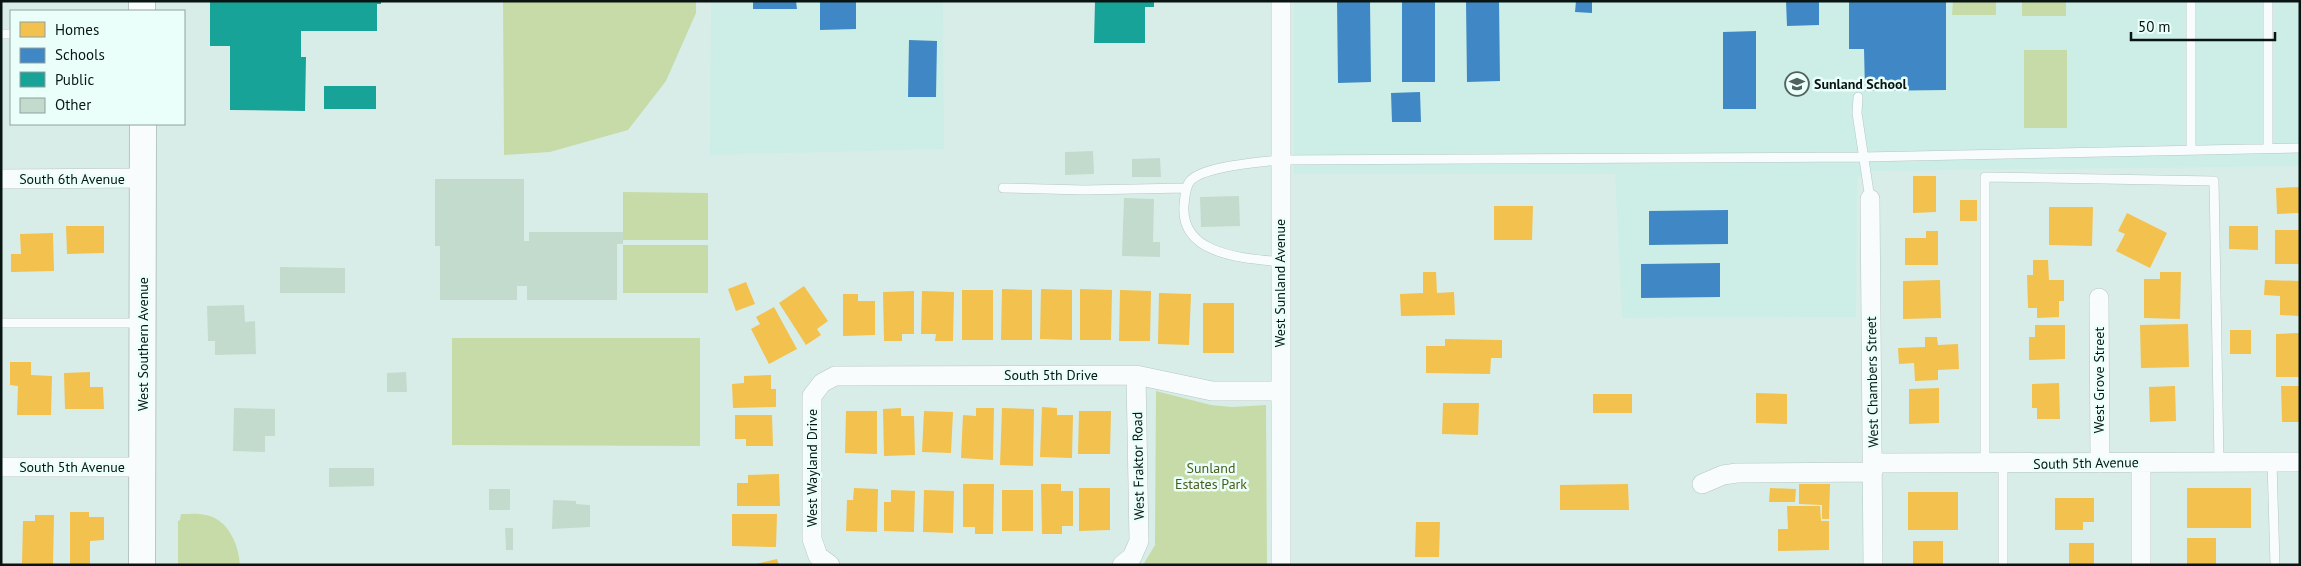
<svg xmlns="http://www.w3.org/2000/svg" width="2301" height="566" font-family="'PT Sans',sans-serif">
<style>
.built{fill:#cceee6}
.green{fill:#c7dba8}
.homes{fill:#f2c14e}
.schools{fill:#3f88c5}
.public{fill:#17a398}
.building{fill:#c3dbcd}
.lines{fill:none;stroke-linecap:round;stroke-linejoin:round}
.lane-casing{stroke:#b6c6c2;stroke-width:10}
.street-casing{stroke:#b6c6c2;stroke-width:20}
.secondary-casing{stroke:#b6c6c2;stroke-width:28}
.lane{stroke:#f9fcfc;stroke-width:9}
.street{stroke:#f9fcfc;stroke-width:19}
.secondary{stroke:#f9fcfc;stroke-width:26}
.labels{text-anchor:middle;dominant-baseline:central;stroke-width:5;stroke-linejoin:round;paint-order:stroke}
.poi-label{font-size:14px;font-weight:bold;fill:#081512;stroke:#eafffa;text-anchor:start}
.street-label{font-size:14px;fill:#081512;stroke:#eafffa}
.park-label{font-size:14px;fill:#4e5a19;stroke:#eafffa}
</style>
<rect width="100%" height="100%" fill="#d9ede8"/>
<!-- built -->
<path class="built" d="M711 1H943L944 149 710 155Z
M1294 1H2300V166L1873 171 1857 177 1856 317 1622 318 1615 174H1294Z"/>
<!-- green -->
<path class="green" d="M503 1H696V13L666 81 628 130 550 152 504 155Z
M1953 1H1996V15H1952Z
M2022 1H2066V16H2022Z
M2024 50H2067V128H2024Z
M623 192 708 193V240H623Z
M623 245H708V293H623Z
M452 338H700V446L452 445Z
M1156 391 1211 405 1232 407 1266 405 1267 565H1143L1155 545Z
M181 514C189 514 198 513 206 515 228 519 239 545 240 565H178V521L180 520Z"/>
<!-- homes -->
<path class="homes" d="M1913 176H1936V212L1913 213Z
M2300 187V213L2277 214 2276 188Z
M1960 200H1977V221H1960Z
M1494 206H1533L1532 240H1494Z
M2049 207H2093L2092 246 2049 245Z
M2127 213 2167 233 2150 268 2116 251 2125 234 2118 231Z
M66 226H104V253L67 254Z
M2229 226H2258V250L2229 249Z
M2275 230H2300V264H2275Z
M1926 231H1938V265H1905V238H1926Z
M53 233 54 271 11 272V254H21L20 234Z
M2033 260H2048L2049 280H2064V301H2059V317L2037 318V308H2028L2027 275H2033Z
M1423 272H1436L1437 293 1454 292 1455 315 1401 316 1400 294 1423 293Z
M2160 272H2181L2180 319 2144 318V279H2160Z
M1940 280 1941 318 1903 319V281Z
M2265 280 2300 281V316L2280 315V296L2264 295Z
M746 282 755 304 736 311 728 289Z
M804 286 828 321 817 329 821 335 806 345 779 303Z
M1002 289 1032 290V340H1001Z
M1041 289 1072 290V340L1040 339Z
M1080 289 1112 290 1111 340H1080Z
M962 290H993V340H962Z
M1120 290 1151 291 1150 341H1119Z
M914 291V334H902V341H884L883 292Z
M922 291 954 292 953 341H935L936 334H921Z
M1159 293 1191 294 1189 345 1158 344Z
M843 294H858V301H875V335L843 336Z
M1203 303H1234V353H1203Z
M774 307 797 349 769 364 751 329 760 324 756 317Z
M2188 324 2189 367 2141 368 2140 325Z
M2035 325H2065V359L2029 360V337H2035Z
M2230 330H2251V354H2230Z
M2300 333V377H2276V334Z
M1925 337H1937L1938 345 1958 344 1959 369 1938 370V380L1915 381 1914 363 1899 364 1898 348 1925 347Z
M1445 339 1502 340V358H1491L1490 374 1426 373V346H1445Z
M10 362H31V375L52 376 51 415H17L18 386 10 385Z
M90 372V387H103L104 409H65L64 373Z
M771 375V389H776V407L733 408 732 384 744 383V376Z
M2059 383 2060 419H2037V408H2032V384Z
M2175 386 2176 421 2150 422 2149 387Z
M2281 386H2300V422H2282Z
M1939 388V423L1909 424V389Z
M1756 393 1787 394V424L1756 423Z
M1593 394H1632V413H1593Z
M1443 403H1479L1478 435 1442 434Z
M1042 407 1057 408V415H1073L1072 458 1040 457Z
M901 408V416H914L915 455 884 456 883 409Z
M976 408H994L993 460 961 458 963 415 976 416Z
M1002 408 1034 409 1033 466 1000 465Z
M846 411H877V454L845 453Z
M924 411 953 412 951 453 922 452Z
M1079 411H1111L1110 454H1078Z
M735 415H772L773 446H746V439H735Z
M779 474 780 506H737V483H748V475Z
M963 484H994L993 534H975V527H963Z
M1041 484H1061V491H1073V526H1062V534H1042Z
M1628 484 1629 510H1560V485Z
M1799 484H1830L1829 519H1822V505L1799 504Z
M854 488 878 489 877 532 846 531 847 500H853Z
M1079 488H1110V530L1079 531Z
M1770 488 1796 489 1795 502H1769Z
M2187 488H2251V528H2187Z
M891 490 915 491 914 532 884 531V502H891Z
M924 490 954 491 953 533 923 532Z
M1002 490H1033V531H1002Z
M1908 492H1958V530H1908Z
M2055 498H2094V522H2083V530H2055Z
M1787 506H1820L1821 521H1829V550L1778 551V529H1788Z
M70 512H89V517H104V540L90 541V565H70Z
M732 514H777L776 547 732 546Z
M35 515H54L53 564 22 563 23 521H35Z
M1416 522H1440L1439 557H1415Z
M2187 538H2216V565H2187Z
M1913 541H1943V565H1913Z
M2069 543H2094V565H2069Z
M777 559 779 565H756V564Z"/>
<!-- schools -->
<path class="schools" d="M753 1H796L797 9H753Z
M820 1H856V29L820 30Z
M1337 1H1370L1371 82 1338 83Z
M1402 1H1435V82H1402Z
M1466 1H1499L1500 81 1467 82Z
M1576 1H1592V13L1575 12Z
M1786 1H1819V25L1787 26Z
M1849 1H1946V90L1865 91 1864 49H1849Z
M1756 31V109H1723V32Z
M909 40 937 41 936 97H908Z
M1420 92 1421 122H1392L1391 93Z
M1728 210V244L1649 245V211Z
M1720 263V297L1641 298V264Z"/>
<!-- public -->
<path class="public" d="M210 1H381V4H377V31H301V57H306L305 111 230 110V46H210Z
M1095 1H1154V7H1145V43H1094Z
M324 86H376V109H324Z"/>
<!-- building -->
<path class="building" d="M1093 151 1094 174 1065 175V152Z
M1160 158 1161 177H1132V159Z
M435 179H524V241H529V232H623V244H617V300H527V286H517V300H440V246H435Z
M1239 196 1240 226 1201 227 1200 197Z
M1124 198 1154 199 1153 242H1160V257L1122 256Z
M280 267 345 268V293H280Z
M244 305 245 322 255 321 256 354 215 355V341H208L207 306Z
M406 372 407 392H387V373Z
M234 408 275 409V436H265V452L233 451Z
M329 468H374V486L329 487Z
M489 489H510V510H489Z
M553 500 576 501V504L590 505V527L552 529Z
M505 528H513V550H506Z"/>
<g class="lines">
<!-- lane casing -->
<g class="lane-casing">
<path id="lane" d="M2268 1V148
M1 34H11
M1858 97 1857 113 1870 199
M2191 150V1
M1003 188 1084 190 1186 188
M1281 262C1245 258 1180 256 1184 205 1185 197 1185 186 1191 180 1206 166 1260 162 1280 160L1863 157 2300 148
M1 323H141
M2272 462 2275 565
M1985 464V177L2214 181 2219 462
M2003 464V565"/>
</g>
<!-- street casing -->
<g class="street-casing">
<path id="street" d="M1 179 143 178
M1870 199 1873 565
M2099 298 2100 463
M1873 463 2300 462
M2141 463V565
M1 467H142
M1702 484 1723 475 1737 473 1873 472
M830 565 818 556 812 539V396L822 383 835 376 1136 375 1212 391H1281
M1122 565 1132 557 1139 541 1136 375
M1281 565V1"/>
</g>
<!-- secondary casing -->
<g class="secondary-casing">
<path id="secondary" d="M142 11V1
M142 565 143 124"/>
</g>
<!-- lane -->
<use href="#lane" class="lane"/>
<!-- street -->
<use href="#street" class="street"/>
<!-- secondary -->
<use href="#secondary" class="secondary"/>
</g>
<!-- icons -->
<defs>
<g id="school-ring" transform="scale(1.25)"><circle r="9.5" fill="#eafffa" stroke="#51615d" stroke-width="1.5"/><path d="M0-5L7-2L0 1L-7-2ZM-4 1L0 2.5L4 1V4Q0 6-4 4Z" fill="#51615d"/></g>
</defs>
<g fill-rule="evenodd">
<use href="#school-ring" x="1797" y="84"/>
</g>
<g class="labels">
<!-- poi labels -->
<g class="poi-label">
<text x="1814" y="84">Sunland School</text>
</g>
<!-- street labels -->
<g class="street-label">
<text x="72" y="179">South 6th Avenue</text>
<text transform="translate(1280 283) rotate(-90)">West Sunland Avenue</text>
<text transform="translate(143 344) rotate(-90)">West Southern Avenue</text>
<text x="1051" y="375">South 5th Drive</text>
<text transform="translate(2099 380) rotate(-90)">West Grove Street</text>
<text transform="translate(1872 382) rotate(-91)">West Chambers Street</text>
<text transform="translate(2086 463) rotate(-1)">South 5th Avenue</text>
<text transform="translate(1138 466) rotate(-91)">West Fraktor Road</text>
<text x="72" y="467">South 5th Avenue</text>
<text transform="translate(812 468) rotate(-90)">West Wayland Drive</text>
</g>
<!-- park labels -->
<g class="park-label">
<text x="1211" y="468">Sunland<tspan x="1211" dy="16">Estates Park</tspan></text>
</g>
</g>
<!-- border -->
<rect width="2301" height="566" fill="none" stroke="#081512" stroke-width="5"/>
<!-- legend -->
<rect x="10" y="10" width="175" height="115" fill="#eafffa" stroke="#90a19d"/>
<rect x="20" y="22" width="25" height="15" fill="#f2c14e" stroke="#90a19d"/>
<text x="55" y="35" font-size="15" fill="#081512">Homes</text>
<rect x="20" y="48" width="25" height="15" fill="#3f88c5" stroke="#90a19d"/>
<text x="55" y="60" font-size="15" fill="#081512">Schools</text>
<rect x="20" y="72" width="25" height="15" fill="#17a398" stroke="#90a19d"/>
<text x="55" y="85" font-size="15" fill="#081512">Public</text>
<rect x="20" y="98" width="25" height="15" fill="#c3dbcd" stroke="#90a19d"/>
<text x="55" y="110" font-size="15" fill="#081512">Other</text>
<!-- scale -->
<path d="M2131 32v8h144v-8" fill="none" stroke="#081512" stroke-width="2.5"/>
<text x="2138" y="32" font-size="15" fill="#081512" stroke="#eafffa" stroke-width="4" paint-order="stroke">50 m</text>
</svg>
